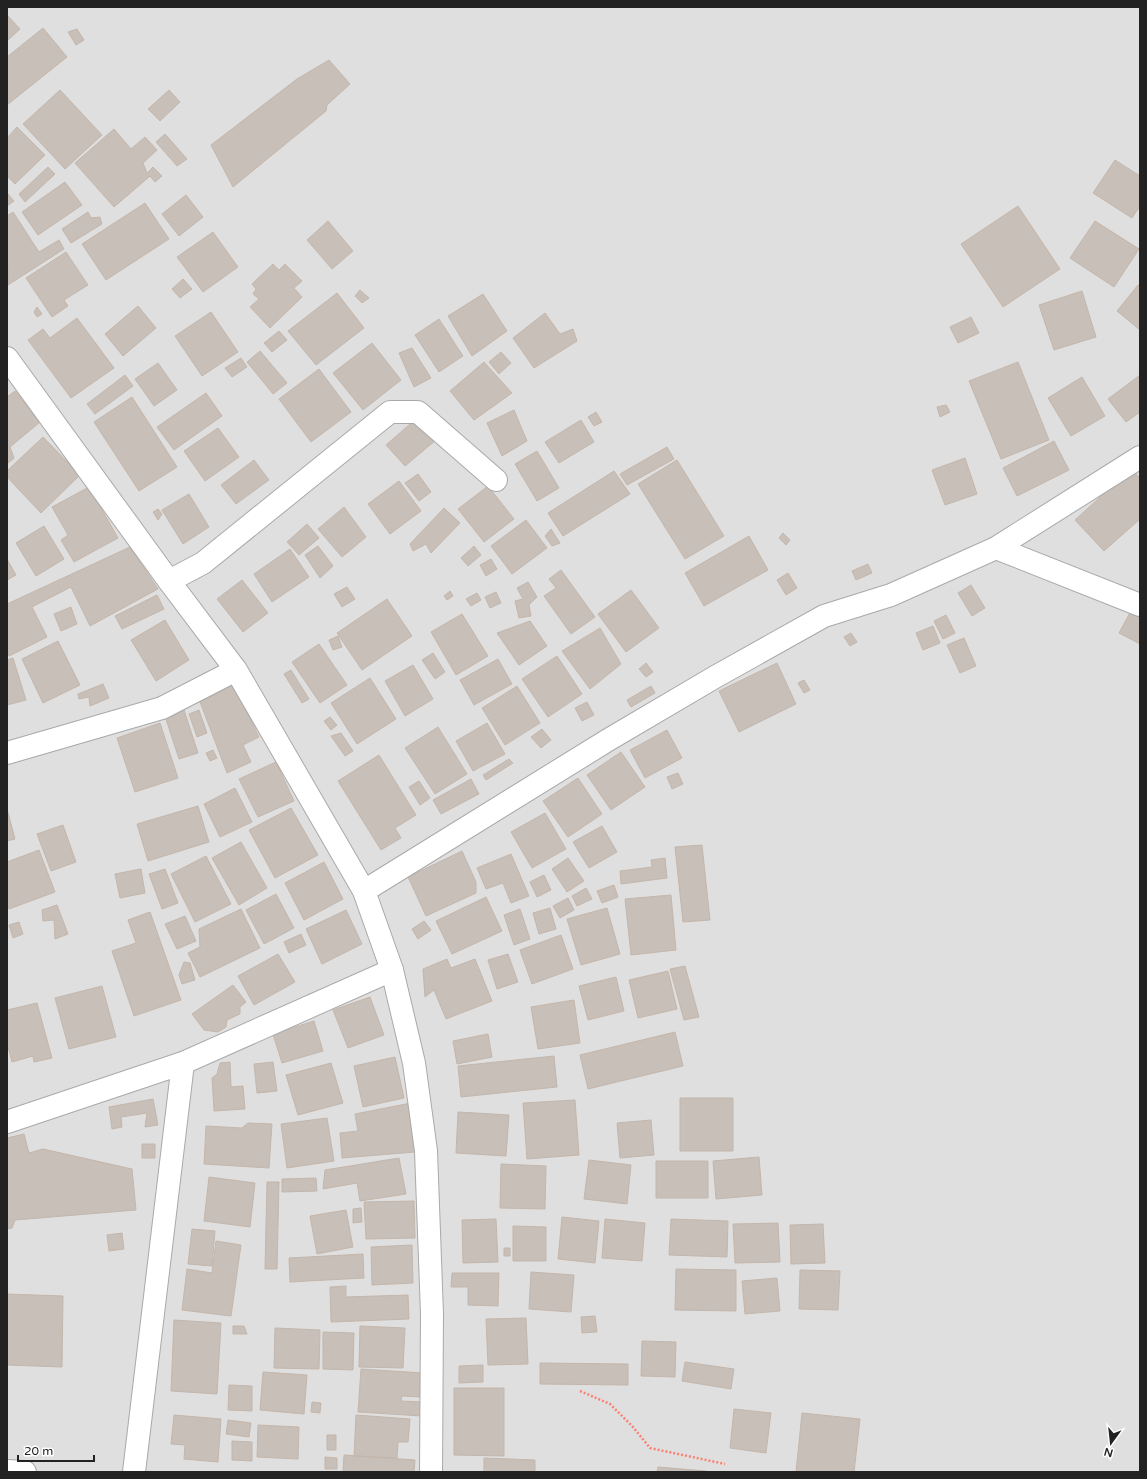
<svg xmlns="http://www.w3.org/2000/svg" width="1147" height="1479" font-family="'Varela Round',sans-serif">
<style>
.residential{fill:#e0dfdf}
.building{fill:#c7bfb8;stroke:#c4b6ab}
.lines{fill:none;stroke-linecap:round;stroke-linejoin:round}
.minor-casing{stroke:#a9a9a9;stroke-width:24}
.tertiary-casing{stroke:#a9a9a9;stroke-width:24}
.path{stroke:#fa8072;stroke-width:2.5;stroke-dasharray:2 2;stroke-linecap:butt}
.minor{stroke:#fff;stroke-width:22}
.tertiary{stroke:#fff;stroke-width:22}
</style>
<rect width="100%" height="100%" fill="#f2efe9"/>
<!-- residential -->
<path class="residential" d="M7 7H1140V1472H7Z"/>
<!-- building -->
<path class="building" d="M7 15 20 29 7 41Z
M43 28 67 57 7 105V57Z
M77 29 84 40 76 45 68 32Z
M329 60 350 84 327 105 326 111 233 187 211 145 297 79Z
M60 90 102 135 65 169 23 124Z
M169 90 180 102 160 121 148 109Z
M17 127 45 155 15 184 7 176V138Z
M114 129 131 149 145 137 157 150 143 163 147 173 153 167 162 176 155 182 150 176 114 207 75 163Z
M165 134 187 159 177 166 156 142Z
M1115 160 1140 176V206L1132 218 1093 193Z
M48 167 55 174 25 202 19 194Z
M65 182 82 205 38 235 22 212Z
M7 193 14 201 7 206Z
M186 195 203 217 179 236 162 214Z
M145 203 169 239 106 280 82 244Z
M1018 206 1060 269 1003 307 961 244Z
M13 212 39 252 59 240 64 249 8 285 7 216Z
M88 212 91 218 100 217 102 224 71 243 62 229Z
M328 221 353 251 332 269 307 240Z
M1095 221 1139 249 1114 287 1070 258Z
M213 232 238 267 203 292 177 257Z
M66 252 88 285 64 300 68 306 52 317 26 278Z
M273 264 279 270 285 264 302 281 294 288 302 297 270 328 250 307 259 299 253 294 256 289 252 284Z
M183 279 192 289 180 298 172 289Z
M1138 285 1140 286V330L1117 311Z
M360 290 369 298 362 303 355 296Z
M1082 291 1096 337 1054 350 1039 305Z
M337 293 364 328 316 365 288 331Z
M483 294 507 331 472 356 448 316Z
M138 306 156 328 123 356 105 334Z
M37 307 42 314 37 317 34 312Z
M211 312 238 352 202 376 175 336Z
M545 313 560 334 573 329 577 341 534 368 513 338Z
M971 317 979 333 958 343 950 327Z
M77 318 114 368 71 398 28 340 43 329 50 338Z
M439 319 463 356 439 372 415 335Z
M279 331 287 340 272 352 264 343Z
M372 343 401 380 363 410 333 373Z
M412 348 431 378 414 387 399 353Z
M260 351 287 383 273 394 247 362Z
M501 352 511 363 499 374 489 362Z
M241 358 247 367 232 377 225 368Z
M484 362 512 393 474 420 450 391Z
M1018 362 1049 440 1001 459 969 381Z
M158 363 177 390 154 406 135 379Z
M319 369 351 412 311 442 279 399Z
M125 375 133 386 95 414 87 404Z
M1140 375V412L1126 422 1108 399Z
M1082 377 1105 416 1071 436 1048 398Z
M15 391 40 422 10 447 14 458 7 464V397Z
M206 393 222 416 174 450 157 427Z
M132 397 177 467 139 491 94 422Z
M946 405 950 412 940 417 937 407Z
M514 410 527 441 502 456 487 423Z
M596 412 602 422 594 426 588 417Z
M417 418 436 440 405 466 386 445Z
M581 420 594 442 559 463 545 442Z
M218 428 239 457 205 481 184 451Z
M43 437 80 475 41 513 7 477V471Z
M1054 441 1069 470 1017 496 1003 468Z
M667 447 674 459 627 485 620 474Z
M537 451 559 488 537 501 515 464Z
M965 458 977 494 945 505 932 470Z
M254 460 269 480 236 504 221 485Z
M677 460 724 536 685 559 638 484Z
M1131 469 1140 478V519L1104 551 1075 520Z
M614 471 630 494 563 536 548 513Z
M418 474 431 492 419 501 405 483Z
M399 481 421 511 390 534 368 504Z
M488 486 514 519 484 542 458 509Z
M89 487 118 538 74 562 61 540 68 535 52 507Z
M189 494 209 527 183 544 162 510Z
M344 507 366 537 342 557 318 529Z
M444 508 460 523 431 553 426 544 413 551 410 544Z
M158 509 162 514 158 520 153 512Z
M526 520 547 548 512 574 491 546Z
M307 524 319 538 299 555 287 542Z
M44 526 64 559 36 576 16 543Z
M551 529 560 543 552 546 545 536Z
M783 533 790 540 786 545 779 538Z
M749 536 768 570 704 606 685 573Z
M318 546 333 566 320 578 305 555Z
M474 546 481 555 468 566 461 558Z
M130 547 158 589 90 626 71 587 32 607 47 637 9 656 7 652V604Z
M290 549 309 577 272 602 254 574Z
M7 559 16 575 7 580Z
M491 559 497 569 486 576 480 565Z
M868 564 872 573 856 580 852 571Z
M561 570 595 617 571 634 544 596 556 588 549 579Z
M788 573 797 588 786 595 777 580Z
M242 580 268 613 243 632 217 599Z
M528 582 537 597 529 605 531 616 519 618 515 601 523 599 517 588Z
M971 585 985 608 972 616 958 593Z
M347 587 355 599 342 607 334 594Z
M631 590 659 628 626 652 598 614Z
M450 591 453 596 447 600 444 596Z
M496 592 501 603 490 608 485 597Z
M477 593 481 600 471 606 466 599Z
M157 595 164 609 122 629 115 616Z
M387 599 412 636 362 670 337 633Z
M71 607 77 624 61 631 54 614Z
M1132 609 1140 613V644L1119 633Z
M462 614 488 656 456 675 431 632Z
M946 615 955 633 943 639 934 621Z
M165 620 189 660 156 681 131 640Z
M530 621 547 646 519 665 497 633Z
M933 626 940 643 923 650 916 633Z
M600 628 621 664 590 689 562 651Z
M851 633 857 642 850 646 844 637Z
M338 636 342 647 333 650 329 640Z
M964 638 976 666 960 673 947 645Z
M58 641 80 685 43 703 22 659Z
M319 644 347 685 320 703 292 662Z
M433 653 445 672 435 679 422 660Z
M557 656 582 694 548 717 522 679Z
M13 658 26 700 7 705V660Z
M498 659 512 684 474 705 460 680Z
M646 663 653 672 646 677 639 669Z
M777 663 796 704 739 732 719 691Z
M413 665 433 699 405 716 385 681Z
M291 670 309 699 302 703 284 674Z
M370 678 396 719 357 744 331 703Z
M804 680 810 690 804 693 798 683Z
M103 684 109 698 90 706 89 697 79 699 78 694Z
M234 685 259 737 243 745 251 762 227 773 200 702Z
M517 686 540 723 505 745 482 708Z
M651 686 655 693 631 707 627 700Z
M587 702 594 715 582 721 575 708Z
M184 710 198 753 179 759 165 716Z
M199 710 207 733 197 737 189 714Z
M330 717 337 725 331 730 324 721Z
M160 723 178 778 135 792 117 738Z
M487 723 505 754 473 771 456 741Z
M438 727 467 774 435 794 405 748Z
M542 729 551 740 541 748 531 737Z
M667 730 682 758 645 778 630 750Z
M341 733 353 751 345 756 331 736Z
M213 750 217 758 210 761 206 753Z
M621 752 645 787 611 810 587 775Z
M379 755 416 815 395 828 401 838 381 850 338 781Z
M509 759 513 763 486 780 483 775Z
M276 762 294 801 258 817 239 779Z
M678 773 683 784 672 789 667 777Z
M578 778 602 814 568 837 543 801Z
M471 779 479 794 441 814 433 800Z
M419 781 430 798 420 805 409 787Z
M235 788 252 822 220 837 204 804Z
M198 806 209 842 148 861 137 824Z
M291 808 318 855 275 878 249 830Z
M7 809 15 839 7 841Z
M545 813 566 849 532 868 511 832Z
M63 825 76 862 51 871 37 834Z
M602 826 617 852 589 868 573 842Z
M241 842 267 888 239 905 212 858Z
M702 845 710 920 683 922 675 847Z
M39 850 55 892 9 909 7 905V862Z
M462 851 476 882V893L426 916 408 877Z
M511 854 529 896 511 903 503 883 486 889 477 868Z
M206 856 231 904 195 922 171 874Z
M568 858 584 881 567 892 552 869Z
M665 858 667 878 621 884 620 871 652 867 651 860Z
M324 862 343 899 304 920 285 883Z
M141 869 145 893 120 898 115 874Z
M165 869 178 903 162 909 149 874Z
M544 875 551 890 537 897 530 882Z
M614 885 618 897 602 903 597 891Z
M586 888 592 899 577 906 572 896Z
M276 894 294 928 264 944 246 910Z
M671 895 676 950 631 955 625 899Z
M486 897 502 931 452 954 436 921Z
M568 898 574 910 560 918 553 906Z
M57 905 68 934 55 939 54 920 43 921 42 910Z
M550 908 556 929 539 934 533 913Z
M607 908 620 954 581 965 567 919Z
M241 909 260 948 200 977 188 953 200 947 199 929Z
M520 909 530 939 514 945 504 915Z
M346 910 362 944 322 964 306 929Z
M150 912 181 1000 134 1016 112 951 136 943 128 920Z
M185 916 196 941 177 949 165 924Z
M424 921 431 930 418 939 412 929Z
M19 922 23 934 13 938 9 925Z
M301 934 306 945 289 953 284 942Z
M561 935 573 969 532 984 520 950Z
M278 954 295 982 254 1005 238 976Z
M508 954 518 982 497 989 488 960Z
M447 959 451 968 475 959 492 1001 446 1019 434 990 425 997 423 969Z
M184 962 190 963 195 980 182 984 179 975Z
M685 966 699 1017 684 1020 670 969Z
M668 971 677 1009 638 1018 629 980Z
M616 977 624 1011 588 1020 579 986Z
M233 985 246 1002 240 1007V1014L227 1020 226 1027 218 1032 204 1030 192 1014Z
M102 986 116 1037 69 1049 55 998Z
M370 997 384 1035 348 1048 333 1010Z
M574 1000 580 1043 538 1049 531 1007Z
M37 1003 52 1058 34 1062 33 1056 12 1062 7 1043V1010Z
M314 1021 323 1051 282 1063 273 1034Z
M675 1032 683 1066 588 1089 580 1055Z
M488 1034 492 1057 457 1064 453 1041Z
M554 1056 557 1087 461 1097 458 1066Z
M395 1057 404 1098 363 1107 354 1066Z
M230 1062 231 1087 243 1086 245 1109 214 1111 212 1078 217 1074 220 1063Z
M273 1062 277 1091 257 1093 254 1064Z
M331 1063 343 1103 298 1115 286 1075Z
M680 1098H733V1151H680Z
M153 1099 158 1125 145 1127 147 1113 121 1117 122 1127 112 1129 109 1107Z
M575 1100 579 1155 527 1159 523 1103Z
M411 1103 415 1152 342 1158 340 1133 358 1131 355 1114Z
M458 1112 509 1115 506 1156 456 1153Z
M327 1118 334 1161 287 1168 281 1124Z
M651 1120 654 1155 620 1158 617 1123Z
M248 1123 272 1124 269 1168 204 1164 206 1126 242 1128Z
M24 1134 29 1153 43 1149 132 1169 136 1210 15 1220 12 1228 7 1229V1138Z
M142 1144H155V1158H142Z
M759 1157 762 1195 716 1199 713 1161Z
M399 1158 406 1194 360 1201 357 1183 323 1189 325 1170Z
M589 1160 631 1165 627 1204 584 1199Z
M656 1161H708V1198H656Z
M501 1164 546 1166 545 1209 500 1208Z
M209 1177 255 1183 250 1227 204 1221Z
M316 1178 317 1191 282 1192V1179Z
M267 1182H279L277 1269H265Z
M414 1201 415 1238 366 1239 364 1202Z
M361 1208 362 1222 353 1223V1209Z
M346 1210 353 1247 317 1254 310 1216Z
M562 1217 599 1221 595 1263 558 1259Z
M496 1219 498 1262 463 1263 462 1220Z
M605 1219 645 1223 642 1261 602 1258Z
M671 1219 728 1221 727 1257 669 1255Z
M778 1223 780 1262 735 1263 733 1224Z
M823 1224 825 1263 791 1264 790 1225Z
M513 1226 546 1227V1261H513Z
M192 1229 215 1231 212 1266 188 1264Z
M122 1233 124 1249 109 1251 107 1235Z
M216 1241 241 1245 231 1316 182 1310 187 1269 212 1273Z
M412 1245 413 1283 372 1285 371 1247Z
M504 1248H510V1256H504Z
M363 1254 364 1278 290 1282 289 1258Z
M676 1269 736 1270V1311L675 1310Z
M800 1270 840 1271 838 1310 799 1309Z
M531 1272 574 1275 571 1312 529 1309Z
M452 1273H499L498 1306 468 1305V1287H451Z
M777 1278 780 1311 745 1314 742 1281Z
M346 1286V1297L408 1295 409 1319 331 1322 330 1287Z
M7 1294 63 1296 62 1367 7 1365Z
M595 1316 597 1332 582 1333 581 1317Z
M526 1318 528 1364 488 1365 486 1319Z
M174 1320 221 1323 217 1394 171 1391Z
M233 1326H244L247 1334H233Z
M360 1326 405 1328 403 1368 359 1367Z
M275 1328 320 1330 319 1369 274 1368Z
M323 1332 354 1333 353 1370 323 1369Z
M642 1341 676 1342 675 1377 641 1376Z
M685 1362 734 1369 731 1389 682 1381Z
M540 1363 628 1364V1385L540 1384Z
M483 1365V1382L459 1383V1366Z
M361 1369 423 1373 421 1397 402 1396 401 1401 422 1402V1416L358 1412Z
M263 1372 307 1375 304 1414 260 1410Z
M229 1385 252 1386V1411L228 1410Z
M454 1388H504V1456L454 1455Z
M312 1402 321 1403 320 1413 311 1412Z
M734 1409 771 1413 766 1453 730 1448Z
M802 1413 860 1419 854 1472H796Z
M174 1415 221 1419 218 1462 184 1459 185 1445 171 1444Z
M356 1415 410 1419 408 1442H398L397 1458 354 1456Z
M228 1420 251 1423 249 1437 226 1434Z
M258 1425 299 1427 298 1459 257 1457Z
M327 1435H336V1450H327Z
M232 1441 252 1442V1461L232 1460Z
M344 1455 415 1460 414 1472H343Z
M325 1457 337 1458V1469H325Z
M484 1458 535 1460V1472H484Z
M658 1467 706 1471V1472H657Z"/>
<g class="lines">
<!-- minor casing -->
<g class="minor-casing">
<path id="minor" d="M996 548 1140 605
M169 581 203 563 390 412H418L496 480
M364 891 608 740 715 677 824 616 891 595 996 548 1140 457
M7 1122 183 1063 392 970
M7 1471 25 1472
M134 1472 183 1063"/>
</g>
<!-- tertiary casing -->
<g class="tertiary-casing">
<path id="tertiary" d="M7 358 169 581 236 670 364 891 392 970 414 1063 426 1151 432 1314 431 1472
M7 753 162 708 236 670"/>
</g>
<!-- path -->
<path class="path" d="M580 1391 610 1404 633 1427 650 1448 725 1464"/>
<!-- minor -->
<use href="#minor" class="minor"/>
<!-- tertiary -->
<use href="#tertiary" class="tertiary"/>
</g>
<!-- border -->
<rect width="1147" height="1479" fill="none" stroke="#222222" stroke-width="16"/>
<!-- north arrow -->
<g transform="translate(1111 1443) rotate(195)" stroke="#ffffff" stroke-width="3" paint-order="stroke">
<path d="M0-3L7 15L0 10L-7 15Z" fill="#222222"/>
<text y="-6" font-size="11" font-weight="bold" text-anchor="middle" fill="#222222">N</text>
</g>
<!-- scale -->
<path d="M18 1455v6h76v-6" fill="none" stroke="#222222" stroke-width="2"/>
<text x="24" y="1455" font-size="12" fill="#222222" stroke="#ffffff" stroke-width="3" paint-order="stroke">20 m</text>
</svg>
